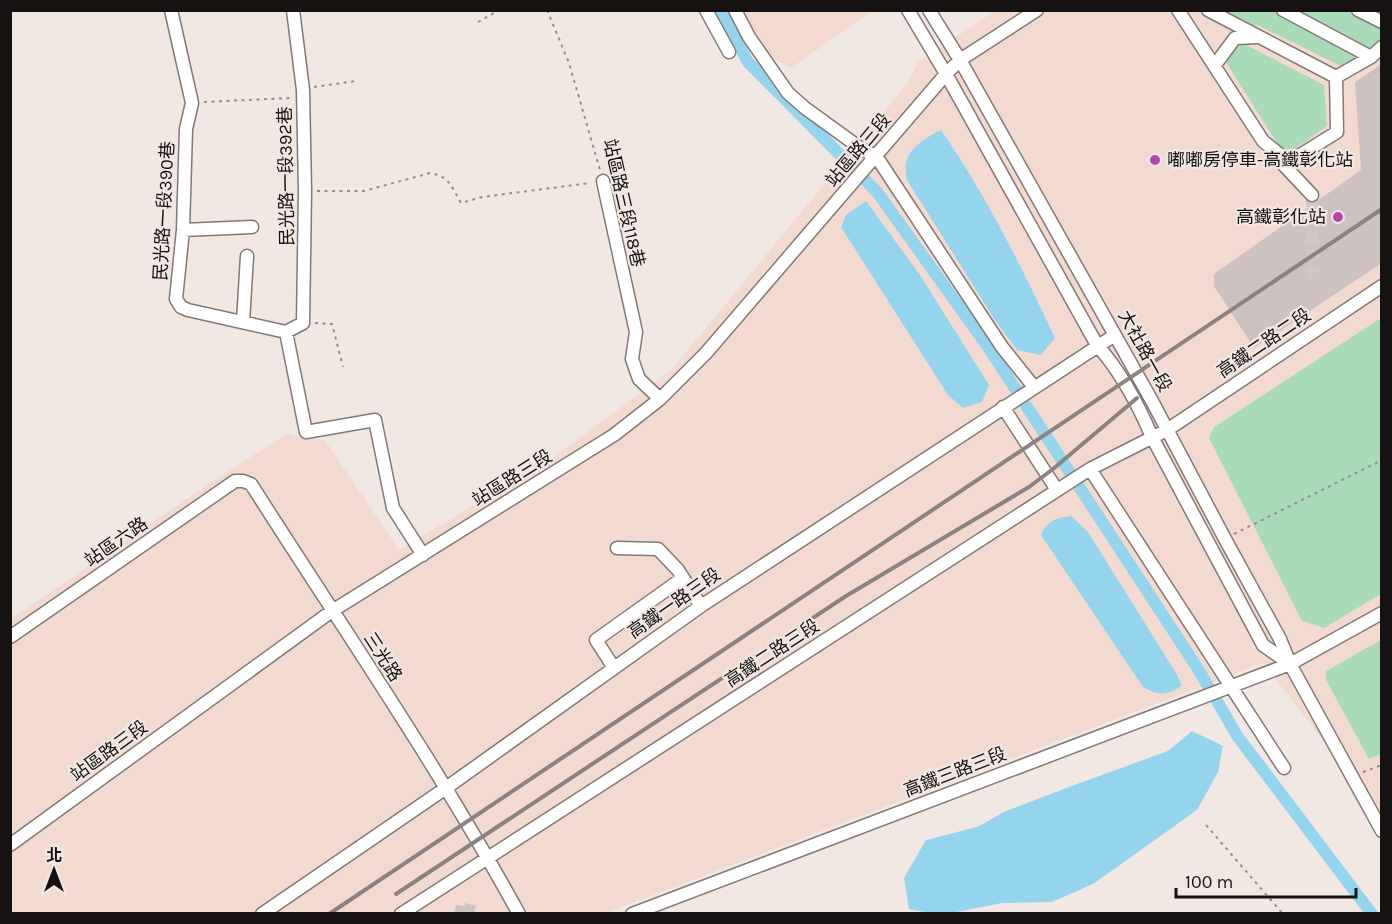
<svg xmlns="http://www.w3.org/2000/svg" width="1392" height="924" font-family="Karla,'Noto Sans TC',sans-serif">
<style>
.commercial{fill:#f3dad1}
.green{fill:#aadbb9}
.water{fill:#94d4ed}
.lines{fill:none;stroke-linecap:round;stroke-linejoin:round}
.canal{stroke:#94d4ed;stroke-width:12}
.building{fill:#cdc2c0}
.minor-tunnel{stroke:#d0c7c4;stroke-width:12;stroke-dasharray:12 6;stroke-linecap:butt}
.minor-casing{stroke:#827975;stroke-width:15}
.path{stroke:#958d8b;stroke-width:2;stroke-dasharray:3 4.5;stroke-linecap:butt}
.minor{stroke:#fff;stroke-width:12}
.rail{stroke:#8a8381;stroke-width:4}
.poi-dot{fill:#b448a9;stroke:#f1e7e3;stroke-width:2}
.labels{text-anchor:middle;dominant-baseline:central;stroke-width:4.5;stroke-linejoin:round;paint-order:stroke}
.street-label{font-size:18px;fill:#161211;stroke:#f1e7e3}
.poi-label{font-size:18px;fill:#161211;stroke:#f1e7e3;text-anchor:start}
</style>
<rect width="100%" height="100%" fill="#f1e7e3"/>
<!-- commercial -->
<path class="commercial" d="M742 11H872L791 68 766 55Z
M995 11H1381V815L1263 663 606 913 11 914V619L213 481 288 433 303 438 325 440 399 550 550 460 672 369 907 84 918 62Z"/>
<!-- green -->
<path class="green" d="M1219 11H1381V52L1343 67 1257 25 1249 26Z
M1236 43H1242L1324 85 1327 126 1295 149 1289 151 1279 146 1225 61Z
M1381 318V594L1324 628 1302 621 1209 438 1214 427Z
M1381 640V754L1369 759 1326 680V671Z"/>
<!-- water -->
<path class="water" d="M941 130C986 195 1021 266 1055 338L1041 355 1017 350 995 320 907 180C900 154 919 141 941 130Z
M866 201 920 275 989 385 982 402 963 408 948 395 841 227 846 215Z
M1071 516 1088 532 1176 673 1182 685C1168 696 1157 696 1143 687L1041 535C1047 521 1056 518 1071 516Z
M1192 731 1223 746 1218 772 1197 810 1093 884 1052 902 1002 903 946 914 929 913 909 909 904 878 926 840 977 827 1006 811 1069 787 1168 751Z"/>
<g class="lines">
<!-- canal -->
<path class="canal" d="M720 10 748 62 877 192 988 347 1198 669 1238 737 1372 914"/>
</g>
<!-- building -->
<path class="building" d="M1382 64V263L1254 348 1214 286V274L1361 170 1355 82Z
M465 903 476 906 473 914H454L456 905 464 906Z"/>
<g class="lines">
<!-- minor-tunnel -->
<path class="minor-tunnel" d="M1312 195 1313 280"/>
<!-- minor casing -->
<g class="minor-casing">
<path id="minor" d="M171 10 192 103 186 129 183 230 176 299 181 307 188 310 286 332
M706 10 729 52
M735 10 749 37 788 93 805 108 863 150 876 156 1002 347 1034 387
M908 10 946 74 1097 345C1121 372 1138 404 1152 437L1263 645 1290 664
M929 10 960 60 1152 401 1225 539 1280 639 1290 664 1382 831
M1178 10 1263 141 1289 162 1337 132 1336 77 1208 10
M1283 10 1371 57
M1358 10 1382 22
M1215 65 1235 38 1257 37
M1336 77 1371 57 1382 47
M1279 160 1312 195
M603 181 636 332 632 359 639 379 660 399
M183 230 252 227
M243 322 247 256
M286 332 303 323 305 191 303 90 293 10
M286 332 306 432 375 420 393 508 423 555
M1003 407 1057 490
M1090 469 1284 768
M617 548 658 549 678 570 701 606
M10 637 235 481H243L251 484C342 627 438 766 519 914
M614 668 596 640 683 578
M10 845 332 611 614 435 660 399 706 353 946 74 960 60 1037 10
M262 914 446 788 701 606 1115 335
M401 914 1090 469 1167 430 1382 286
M632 914 1290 664 1382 613"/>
</g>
<!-- path -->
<path class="path" d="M547 10 569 63 600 170
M478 22 499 10
M314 87 356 81
M204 102 291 98
M317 191H364L430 173C449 176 452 187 461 203L482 197 590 183
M315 323 332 324 343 367
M1234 534 1382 460
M1363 772 1382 765
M1206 825 1283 914"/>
<!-- minor -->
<use href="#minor" class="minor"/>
<!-- rail -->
<path class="rail" d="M396 894 846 596 1029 487 1053 469 1137 398
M329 914 1382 209"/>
</g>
<!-- markers -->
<g class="poi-dot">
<circle cx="1155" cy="160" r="6"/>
<circle cx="1338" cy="217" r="6"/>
</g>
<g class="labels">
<!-- street labels -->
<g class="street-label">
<text transform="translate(858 150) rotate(-50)">站區路三段</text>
<text transform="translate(286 176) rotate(-91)">民光路一段392巷</text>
<text transform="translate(624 203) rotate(77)">站區路三段118巷</text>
<text transform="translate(164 211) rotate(-87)">民光路一段390巷</text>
<text transform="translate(1264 343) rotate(-34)">高鐵二路二段</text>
<text transform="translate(1145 351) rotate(61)">大社路一段</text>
<text transform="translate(512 478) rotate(-32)">站區路三段</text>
<text transform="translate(116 542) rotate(-35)">站區六路</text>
<text transform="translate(674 603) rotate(-35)">高鐵一路三段</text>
<text transform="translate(772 653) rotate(-33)">高鐵二路三段</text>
<text transform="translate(383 657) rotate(57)">三光路</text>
<text transform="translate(109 751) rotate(-36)">站區路三段</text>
<text transform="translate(955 772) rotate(-21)">高鐵三路三段</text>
</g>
<!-- poi labels -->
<g class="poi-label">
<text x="1167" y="160">嘟嘟房停車-高鐵彰化站</text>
<text x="1326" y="217" text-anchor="end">高鐵彰化站</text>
</g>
</g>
<!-- border -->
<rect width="1392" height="924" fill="none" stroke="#161211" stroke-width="24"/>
<!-- north arrow -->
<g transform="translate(54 870)" stroke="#f1e7e3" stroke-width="4.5" paint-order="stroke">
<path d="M0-4.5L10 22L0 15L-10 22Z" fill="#161211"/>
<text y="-9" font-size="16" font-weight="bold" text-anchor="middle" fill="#161211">北</text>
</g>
<!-- scale -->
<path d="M1176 888v9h180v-9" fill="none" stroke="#161211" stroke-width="3"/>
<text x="1185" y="888" font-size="18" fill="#161211" stroke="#f1e7e3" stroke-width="4.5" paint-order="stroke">100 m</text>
</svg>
